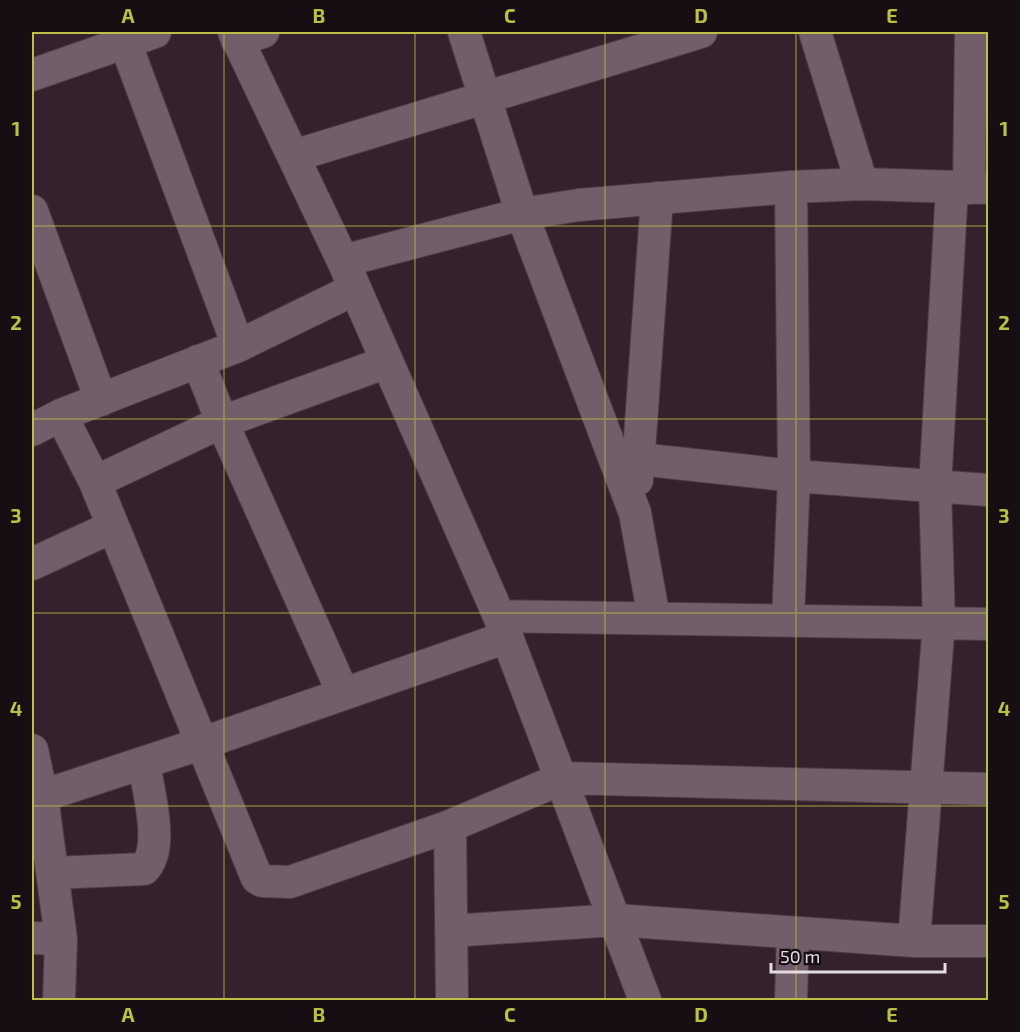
<svg xmlns="http://www.w3.org/2000/svg" width="1020" height="1032" font-family="'Exo 2',sans-serif">
<style>
.lines{fill:none;stroke-linecap:round;stroke-linejoin:round}
.minor-casing{stroke:#4b3d46;stroke-width:34}
.minor{stroke:#715e6a;stroke-width:32}
.grid{fill:none;stroke:#bbc044;stroke-width:1.5;stroke-opacity:0.55}
.neatline{fill:none;stroke:#bbc044;stroke-width:2}
.grid-label{font-size:20px;text-anchor:middle;font-weight:bold;fill:#bbc044}
</style>
<rect width="100%" height="100%" fill="#33222d"/>
<g class="lines">
<!-- minor casing -->
<g class="minor-casing">
<path id="minor" d="M234 32 343 261 499 616 645 1000
M464 32 522 214 635 513 654 618
M815 32 862 184
M237 40 263 32
M125 42 238 346
M32 75 155 32
M293 156 701 32
M969 188 971 32
M32 211 101 400
M343 261 522 214 579 205 791 187 862 184 988 188
M198 361 222 422 343 693
M61 415 95 482 257 878 262 881 290 882 450 826 563 778 988 789
M32 430 61 415 238 346 355 289
M639 459 794 476 988 490
M637 480 657 198
M95 482 222 422 387 362
M32 564 112 527
M499 616 988 624
M788 620 794 476 791 187
M32 750 42 796 61 939
M42 796 200 744 507 637
M450 826 452 1000
M53 873 144 869C165 848 148 791 144 763
M451 931 615 920 914 941H988
M32 938 61 939 59 1000
M914 941 939 622 935 487 952 188
M791 1000 793 933"/>
</g>
<!-- minor -->
<use href="#minor" class="minor"/>
</g>
<!-- grid -->
<path class="grid" d="M224 32V1000M415 32V1000M605 32V1000M796 32V1000M32 226H988M32 419H988M32 613H988M32 806H988"/>
<!-- border -->
<rect width="1020" height="1032" fill="none" stroke="#160e13" stroke-width="66"/>
<!-- scale -->
<path d="M771 963v9h174v-9" fill="none" stroke="#e5dae1" stroke-width="3"/>
<text x="780" y="963" font-size="18" fill="#e5dae1" stroke="#160e13" stroke-width="4.5" paint-order="stroke">50 m</text>
<rect x="33" y="33" width="954" height="966" class="neatline"/>
<g class="grid-label">
<text x="128" y="23">A</text>
<text x="319" y="23">B</text>
<text x="510" y="23">C</text>
<text x="701" y="23">D</text>
<text x="892" y="23">E</text>
<text x="16" y="136">1</text>
<text x="1004" y="136">1</text>
<text x="16" y="330">2</text>
<text x="1004" y="330">2</text>
<text x="16" y="523">3</text>
<text x="1004" y="523">3</text>
<text x="16" y="716">4</text>
<text x="1004" y="716">4</text>
<text x="16" y="909">5</text>
<text x="1004" y="909">5</text>
<text x="128" y="1022">A</text>
<text x="319" y="1022">B</text>
<text x="510" y="1022">C</text>
<text x="701" y="1022">D</text>
<text x="892" y="1022">E</text>
</g>
</svg>
